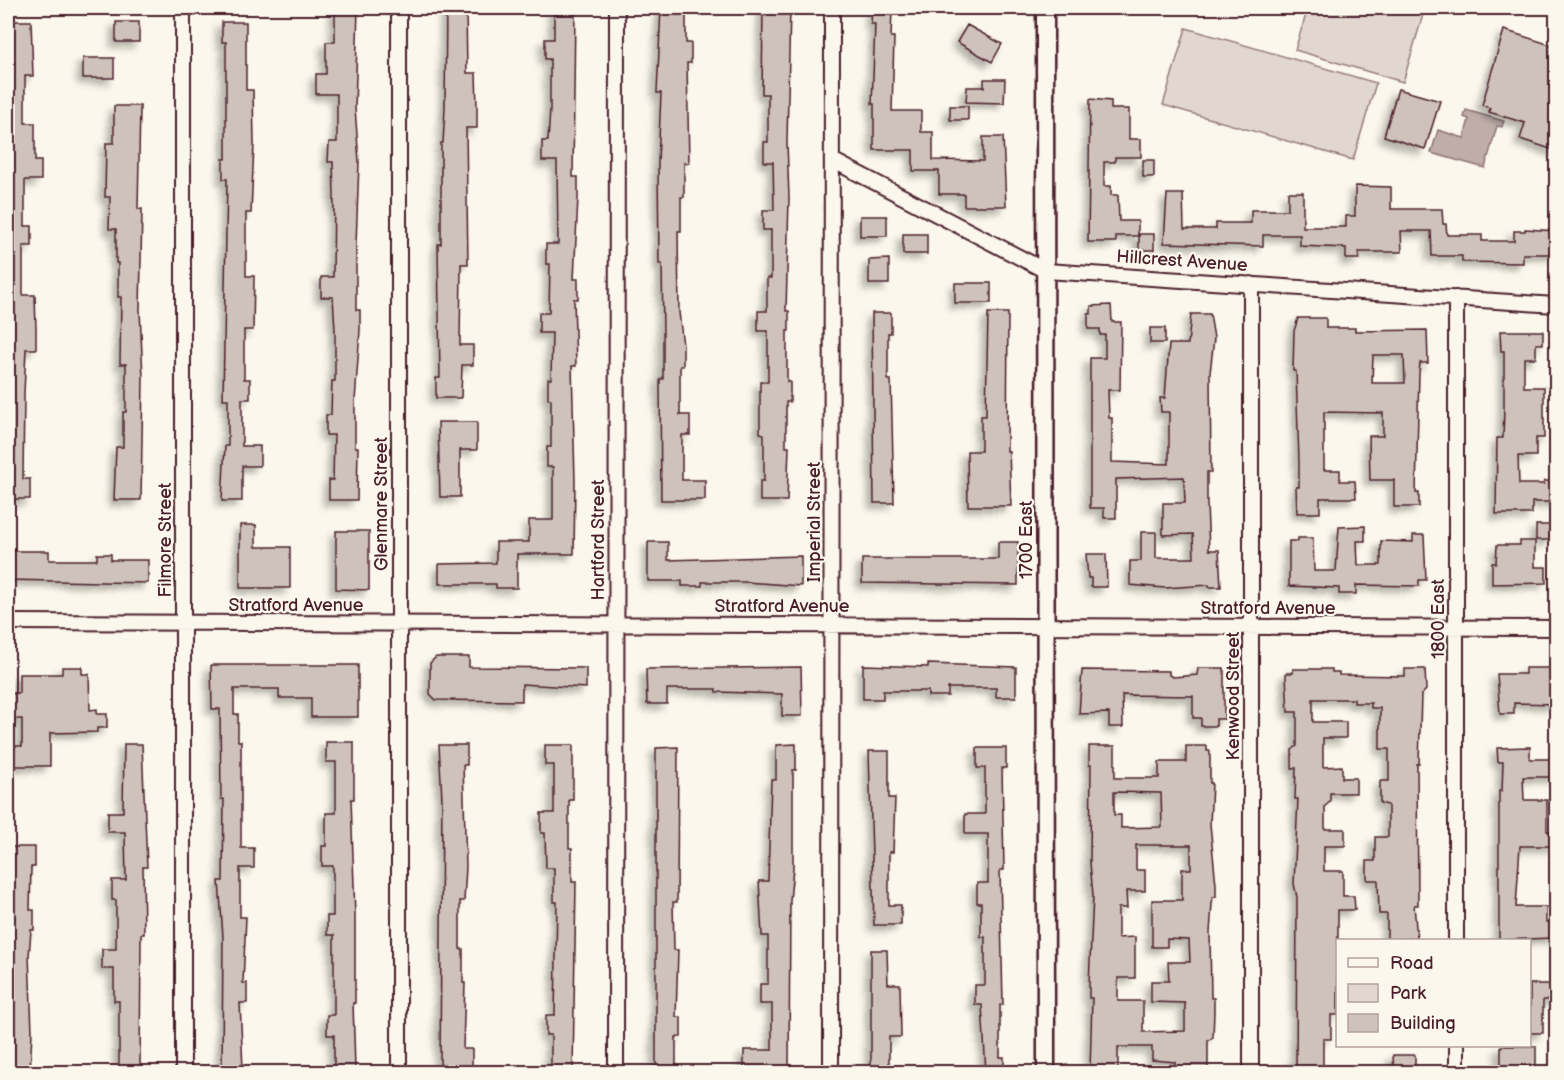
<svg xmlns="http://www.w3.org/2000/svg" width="1564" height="1080" font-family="'Balsamiq Sans',sans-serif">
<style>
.green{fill:#e2d7d0;stroke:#967b7e;stroke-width:1.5}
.water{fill:#bfadaa;stroke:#907477;stroke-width:1.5}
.building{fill:#cfc2bc;stroke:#4a1f2b;stroke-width:1.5;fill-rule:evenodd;filter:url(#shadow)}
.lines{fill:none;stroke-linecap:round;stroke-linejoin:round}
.minor-casing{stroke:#4a1f2b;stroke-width:18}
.tertiary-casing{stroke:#4a1f2b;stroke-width:21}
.minor{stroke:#fbf7ec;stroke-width:14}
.tertiary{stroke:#fbf7ec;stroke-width:16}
.labels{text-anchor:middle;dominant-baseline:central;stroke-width:4.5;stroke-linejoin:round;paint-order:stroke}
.street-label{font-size:18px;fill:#4a1f2b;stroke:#fbf7ec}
</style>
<defs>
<filter id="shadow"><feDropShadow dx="-5.5" dy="5.5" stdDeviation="3" flood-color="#0004"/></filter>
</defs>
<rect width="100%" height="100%" fill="#fbf7ec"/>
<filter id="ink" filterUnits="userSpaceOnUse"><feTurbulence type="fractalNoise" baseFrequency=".0167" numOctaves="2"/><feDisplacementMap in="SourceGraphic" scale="12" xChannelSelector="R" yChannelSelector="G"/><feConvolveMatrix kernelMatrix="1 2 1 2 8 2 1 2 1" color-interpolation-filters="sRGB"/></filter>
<g filter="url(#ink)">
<!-- green -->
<path class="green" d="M1308 8H1425L1403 82 1295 50Z
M1186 28 1376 83 1353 160 1163 105Z"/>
<!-- water -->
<path class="water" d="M1466 110 1504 121 1502 127 1497 126 1485 168 1431 153 1438 130 1464 138 1469 119 1464 117Z"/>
<!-- building -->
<path class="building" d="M335 8H358L355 108 359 162 356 244V310H360V330L355 401V447H358L357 500H329V480H333L334 435H326V415H331L332 381H335V330L333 297H321V277H333L334 195 333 162H328L329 142H337V94H316V74H326V42H335Z
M446 8H466L467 73H476L477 108V128H466L468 264H461L460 345H473V365H462L461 398H436V378H440L438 244H441V143H443L445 108Z
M554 8H575L573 177H578V197L574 279H578V299H574L576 366H572L575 481 574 554H517V588H496V584H439V564L496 563V542H529V520H553V467H547V447H551V399H548V379H551L552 333H539V313H549L550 264H546V244H558L557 161H542V141H548L550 109V59H545V39H554Z
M661 8H686V43H691V63H687L689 163H684V197H681V231H678L679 312 683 346V366H680V415H690V435H682V480H705V500H661L660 379H663V332L662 264H659L658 163 661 93H657Z
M763 8H790L787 142 789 198 786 311H789V331H787V382H790V402H786V447H789L787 501H760V481H764V434L760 433V382H768V331H758V311H767V278H771V230H763V210H774L773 162H764V142H768V94H762Z
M872 8H892L891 37H894L892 111H921V132H933V160L983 161V137H1003L1006 206H964V194H939V171H913V150H874V104H872L875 24H871Z
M8 21H31L33 76H25V123H35V161H41V180H25V226H32V246H23V295H35L36 329V349H26L24 393 23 479H30V499H8Z
M116 22H139V42H116Z
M222 22H246V90H253L254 144 251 213H246V276H254L253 330H244V379H250V399H242V446H260V466H242V501H222L225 446H228V399H223L227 179H223V159H226V42H222Z
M967 25 1002 44 992 62 957 42Z
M1504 30 1557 47V151L1520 139 1525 123 1489 112 1490 108 1482 105Z
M83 58H114V78H83Z
M984 79H1005L1004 103 966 102 967 87H984Z
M1398 89 1440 101 1425 149 1384 136Z
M1090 99 1111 101V109H1129V139H1141V157H1115V162H1104V186H1111V195H1118L1119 221H1138V236H1116V242H1088Z
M114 106H140L138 209H142L140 310 143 378 141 500H114L116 447H123V412H126V364H120L121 297H118V263H116V229H109L110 197H105L106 143H114Z
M950 106H968V120H950Z
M1143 160H1154V177H1143Z
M1355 186 1391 187V209H1442L1443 224H1446L1447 235H1482V241H1514V231H1525V229L1557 231V254H1523V263L1462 262V256H1432L1431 231H1401L1402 252H1359V259H1346V248L1300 246V235H1263V246L1164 243 1167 194H1183L1184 229H1216V223H1251V210H1288V192H1303V227H1346V216H1355Z
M860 216H887V236H860Z
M903 234H927V254H903Z
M1139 234H1154V250H1139Z
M889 259V284H869V260Z
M955 283H991V303H955Z
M1111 305 1112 322H1121L1120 390H1108L1109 418H1112V462L1169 464V412H1161L1160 398H1165L1169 344H1188L1191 314H1210L1214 338 1210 373 1211 472H1207V505L1209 550H1219L1221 587H1209V585L1165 588 1130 585V561H1141V532H1156V558H1194L1193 534 1163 535V503H1185L1184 477 1116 479V518H1104V508H1090V358H1105V335H1100V329H1088V314H1091V306Z
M872 313H891V333H888V380H891L894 503H874Z
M988 313H1008L1007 451H1009L1011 506H968L967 451H981V416H986Z
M1298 318H1326V328H1355V331L1427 330 1428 363H1420L1419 373 1416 493H1419V507H1394V480H1370L1369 436H1383V413L1324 412V470H1340V481H1355L1356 498H1320V513H1297L1296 487H1299V461L1296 371H1293L1294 331ZM1373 355H1404L1405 383H1372Z
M1150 328H1165V343H1150Z
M1500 331H1543V344H1536V358H1524V387H1544V438H1536V456H1518L1519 484H1544V481H1557V502H1532V514H1496L1497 438H1503L1504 409V351H1501Z
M438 422H477V450H460V497H440Z
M240 525H256V547H290V588H240Z
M1536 525H1551V540H1536Z
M1365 526V541H1357L1358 565H1381V541L1413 542V535H1424L1426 580H1419V586L1356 585V594H1339V588L1289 586V541H1298V538H1313L1314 571H1336L1339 527Z
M336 531H369V590L336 589Z
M1520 541H1535V567H1546V583L1492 584V563H1496L1497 545H1520Z
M648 542H668V560L801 556V586L745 582H702V586H682V581H648Z
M998 542H1018V585L862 583V559H998Z
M8 551H49V560H97V554H111V560H148V583L8 580Z
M1086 554H1106L1107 587H1091V578H1088Z
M436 657H469V667L586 668V688L522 684V701L436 700 430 694V663Z
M928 664 1016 667V697H996V688H948V696H928V691H883V699H863V665L928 667Z
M211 665H358V717H311V698H279V689H234V714H238V741H241V848H254V868H240V917H246L243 983H247V1003H240L243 1069H222L223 937 219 881H223L224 799H221L220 709H212Z
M62 667H82V674H89L90 710 97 709V714H107V728H97V732L50 733V766H14V746H22V719H8V694L19 693V674H62Z
M801 667 802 716H782V694L716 692V689H667V704H647L646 669Z
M1198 668H1224V719H1216V726H1201V718H1193V696L1122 695 1123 727H1109V713L1079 714 1082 670 1169 671V675L1173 677 1197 675Z
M1525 668H1551V682H1557V704L1514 703V714H1500L1497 674H1525Z
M1293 669H1332V672H1339V675L1405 676V669H1425L1426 690 1421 695 1419 764H1417L1418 905H1414L1417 938 1387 940V914H1379L1378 880H1367V861H1375V837H1388V805L1380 803V781H1389V749H1380V708H1371V703H1354V699H1313V722H1346V738H1323V767L1342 766V778H1356V793H1330V802L1325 806V829H1345V846H1324V871H1343V896H1354L1355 910H1338V1015H1331V1039H1323V1072H1296L1297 897 1294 884 1298 799H1295L1296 768H1292V750L1297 746V712H1288L1286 676V673H1293Z
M326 742H354V799H351L355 916V1003H353L355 1069H334V1035H327V1015H334V935H327V916H333V866H322V846H326V813H336V762H326Z
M124 744H142L147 867H143L144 934H141L140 1069H119V1001H114V969H102V949H116V900H112V880H126L125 832H108V812H123Z
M796 744V770H793V868L790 901 789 1071H744V1050H772V1004H760V984H768V936H762L759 881H768L771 780H776V745Z
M439 745H467V765H463L466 867 464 901H460V949H463V983H465L463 1049H472V1069H440L442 799Z
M545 745H573V800H569V848H572V882H576L573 1070H551V1035H546V1015H555L557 902H554V868H546L545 833H541V813H554V765H545Z
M1089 746H1115V778H1159V762H1186V746H1207V751H1210V783H1212L1210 824 1216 885V897H1213L1212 903 1210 933 1211 998H1214V1012L1213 1037 1208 1041V1072H1175V1062L1152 1060V1047H1118V1072H1090L1092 998H1089V984L1093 895 1090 863 1091 765H1089ZM1114 792 1161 793 1162 827 1121 828V815H1114ZM1136 845H1191V869H1182V900H1152V947H1167V939L1189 940 1190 962H1168L1169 981H1151V1002L1185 1003V1031L1143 1032V1001H1118V978H1135V937L1118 938V908H1127L1126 891H1145V870H1136Z
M678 747 677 902H673L674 950H678L676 1017H681V1037H676V1070H656V748Z
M1530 747V759H1557V777H1523L1524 800H1547V831H1555V846H1520L1516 907H1546V922H1553V938L1499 940V791H1502L1503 762H1498L1497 748Z
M977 748H1006V768H1002L1004 870H1000L1003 1005H1000V1057H1004V1072H986L982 1005H975V985H985V937H981V903H977V883H988V834H965V814H985V768H977Z
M869 751H889V798H895L893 852H889V905H901V925H874Z
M8 847H35V867H31L30 910H34V930H31L29 956 32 1032 30 1072H8Z
M871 950H887L888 984H900L901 1037H889V1071H871Z
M1530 984H1557V1000H1543V1033H1530Z
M1501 1046H1536V1066H1521V1072H1501Z
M1393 1055H1415V1072H1394Z"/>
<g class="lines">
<!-- minor casing -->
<g class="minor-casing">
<path id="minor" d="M399 8V1072
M832 160 1046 271 1556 305
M1251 284V1072
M1456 298V940
M8 622 1556 628
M1457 1046V1072
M183 1072V8
M616 1072 617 8
M831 1072 832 8"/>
</g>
<!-- tertiary casing -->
<g class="tertiary-casing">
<path id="tertiary" d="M1045 8 1046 1072"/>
</g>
<!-- minor -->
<use href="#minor" class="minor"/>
<!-- tertiary -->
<use href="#tertiary" class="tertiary"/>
</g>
</g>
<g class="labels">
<!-- street labels -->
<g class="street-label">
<text transform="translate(1182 261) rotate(4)">Hillcrest Avenue</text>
<text transform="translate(381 504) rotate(-90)">Glenmare Street</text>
<text transform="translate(814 522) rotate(-90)">Imperial Street</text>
<text transform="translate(165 540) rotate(-90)">Filmore Street</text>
<text transform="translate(598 540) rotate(-90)">Hartford Street</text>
<text transform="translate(1026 540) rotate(-90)">1700 East</text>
<text x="296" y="605">Stratford Avenue</text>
<text x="782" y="606">Stratford Avenue</text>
<text x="1268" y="608">Stratford Avenue</text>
<text transform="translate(1438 619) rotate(-90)">1800 East</text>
<text transform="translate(1233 696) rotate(-90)">Kenwood Street</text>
</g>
</g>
<!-- margin -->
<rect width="1564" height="1080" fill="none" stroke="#fbf7ec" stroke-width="30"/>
<rect x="15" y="15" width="1534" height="1050" fill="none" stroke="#4a1f2b" stroke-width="2" filter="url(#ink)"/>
<!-- legend -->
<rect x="1336" y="939" width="195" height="108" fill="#fbf7ec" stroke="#b4a19f" stroke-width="1.5"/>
<rect x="1348" y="958" width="30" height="9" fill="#fbf7ec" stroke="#b4a19f" stroke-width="1.5"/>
<text x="1390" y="969" font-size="18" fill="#4a1f2b">Road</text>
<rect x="1348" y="984" width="30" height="18" fill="#e2d7d0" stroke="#b4a19f" stroke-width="1.5"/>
<text x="1390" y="999" font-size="18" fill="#4a1f2b">Park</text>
<rect x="1348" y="1014" width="30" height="18" fill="#cfc2bc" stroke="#b4a19f" stroke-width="1.5"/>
<text x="1390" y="1029" font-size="18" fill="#4a1f2b">Building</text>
</svg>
